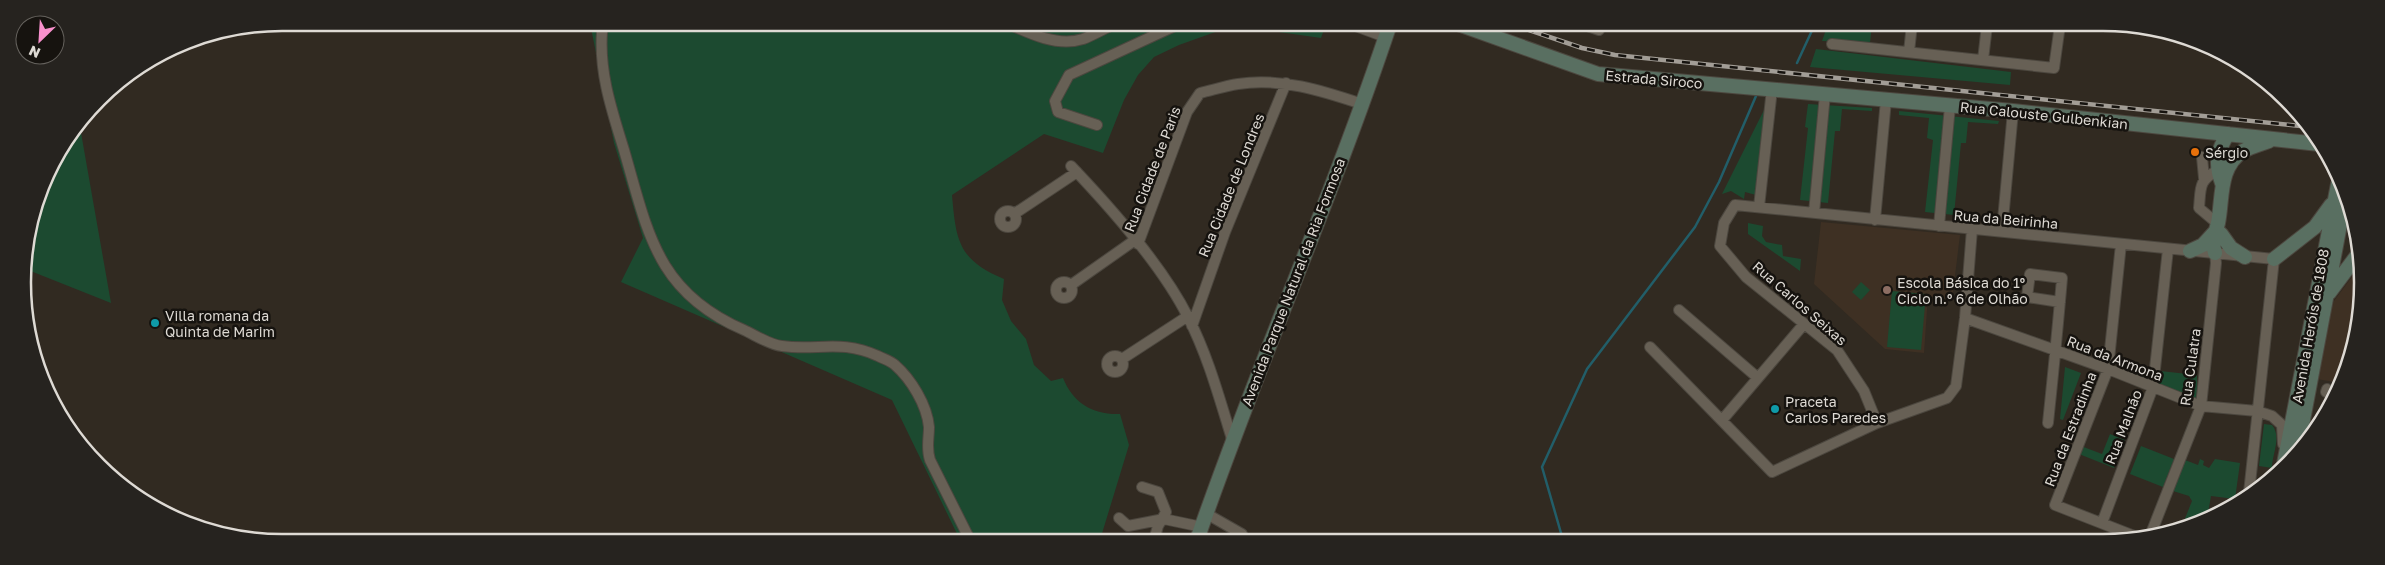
<svg xmlns="http://www.w3.org/2000/svg" width="2385" height="565" font-family="'Golos Text',sans-serif">
<style>
.education{fill:#3e3023}
.green{fill:#1c4a30}
.lines{fill:none;stroke-linecap:round;stroke-linejoin:round}
.stream{stroke:#225e69;stroke-width:2.5}
.street-casing{stroke:#4c473f;stroke-width:12}
.secondary-casing{stroke:#4c473f;stroke-width:16}
.street{stroke:#676055;stroke-width:10}
.secondary{stroke:#596f61;stroke-width:14}
.rail-casing{stroke:#a29d96;stroke-width:4.5}
.rail{stroke:#16130f;stroke-width:2.5;stroke-dasharray:8;stroke-linecap:butt}
.food-dot{fill:#e8710a;stroke:#16130f;stroke-width:2}
.education-dot{fill:#8d6e63;stroke:#16130f;stroke-width:2}
.culture-dot{fill:#0f9aa8;stroke:#16130f;stroke-width:2}
.labels{text-anchor:middle;dominant-baseline:central;stroke-width:5;stroke-linejoin:round;paint-order:stroke}
.street-label{font-size:14px;fill:#dedad4;stroke:#16130f}
.poi-label{font-size:14px;fill:#dedad4;stroke:#16130f;text-anchor:start}
.rim{fill:none;stroke:#dedad4;stroke-width:2.5}
</style>
<rect width="100%" height="100%" fill="#312a21"/>
<!-- education -->
<path class="education" d="M1821 222 1960 235 1952 300 1928 296 1924 353 1885 349 1814 284Z
M2357 270 2360 317 2340 383 2317 379 2330 312 2334 301Z"/>
<!-- green -->
<path class="green" d="M590 23 1326 24 1321 38 1265 30H1221L1179 45 1154 57 1138 75 1124 100 1103 153 1044 134 952 195C956 240 958 260 1004 279L1002 300 1011 321 1026 339 1034 365 1051 381 1063 378C1073 403 1093 415 1120 414L1129 445 1100 540H960L892 400 621 282 643 238 614 143Z
M1828 24H1872L1870 43 1822 41Z
M1816 49 2011 72 2010 85 1810 67Z
M1767 104 1756 195 1745 192 1744 199 1731 191 1722 194Z
M1808 104 1872 108V111L1842 109 1840 131H1835L1828 203 1800 200 1808 128 1805 127Z
M1899 111 1999 121 1998 124 1968 122 1966 143H1961L1954 215 1925 212 1933 140 1927 138 1929 118 1899 115Z
M80 127 111 303 23 268 49 167Z
M1748 223 1763 226 1762 236 1766 242 1782 245 1783 256 1801 259 1800 271 1748 234Z
M1861 282 1870 290 1861 300 1852 292Z
M1892 291 1926 294 1921 350 1887 347Z
M2112 366 2149 369 2148 380Z
M2065 367 2081 373 2063 420 2060 419Z
M2160 371 2197 375V397L2193 400 2159 384Z
M2264 424 2272 425C2282 437 2272 454 2272 468L2259 466Z
M2110 434 2125 440 2124 443H2122L2113 464 2115 466 2114 468 2079 454 2081 446 2102 454Z
M2141 446 2174 459 2163 487 2130 474Z
M2200 459 2204 461 2203 465 2209 468 2215 459 2240 463 2235 499 2211 496 2207 519 2182 526 2192 501 2189 496 2173 491 2185 460 2198 465Z"/>
<g class="lines">
<!-- stream -->
<path class="stream" d="M1797 63 1815 24
M1563 540 1542 467 1587 369 1695 227 1719 182 1756 96"/>
<!-- street casing -->
<g class="street-casing">
<path id="street" d="M1007 23C1030 34 1058 47 1083 39 1094 35 1105 28 1115 24
M1350 24 1385 37
M1582 24 1599 30 1600 24
M602 32C599 73 612 111 624 150 648 232 656 292 744 330 755 335 770 345 782 346 818 351 841 339 878 356 884 359 891 361 895 365 911 379 927 405 929 427 929 439 926 448 930 460L970 540
M1832 44 2054 68 2060 25
M1909 52 1912 24
M1983 60 1987 25
M1097 125 1058 112 1055 101 1069 75 1179 24
M2202 157 2204 178
M1071 166C1111 208 1162 265 1188 317 1208 356 1219 397 1232 439
M2218 170C2198 181 2201 187 2199 208L2218 224
M1759 207 1772 89
M1000 219a8 8 0 1 1 16 0a8 8 0 1 1-16 0Z
M1814 213 1825 94
M1014 214 1077 172
M1875 220 1886 100
M1939 226 1950 106
M2002 231 2013 111
M1138 244 1187 112 1200 93C1213 90 1225 86 1238 84 1280 77 1323 91 1362 104
M2121 244 2108 369 2055 505 2142 539
M1056 290a8 8 0 1 1 16 0a8 8 0 1 1-16 0Z
M1071 285 1135 240
M1679 310 1758 378
M1965 318 2108 369 2201 406 2257 411 2272 416 2282 425 2283 444
M1192 326 1225 232 1286 83
M1650 347 1772 472 1877 423 1947 398 1956 386 1965 318 1972 229
M1107 364a8 8 0 1 1 16 0a8 8 0 1 1-16 0Z
M1122 359 1188 316
M2327 389 2326 392 2337 395
M1723 419 1804 324
M1877 423 1864 391 1837 350 1746 277 1720 246 1724 223 1735 205 2274 259 2249 493
M2048 423C2053 375 2058 326 2062 278L2030 274 2027 297 2060 302
M1142 487 1158 492 1166 512 1158 526 1154 540
M1207 514 1242 534
M1119 518 1128 526 1164 519 1202 527
M2102 523 2153 387 2168 249
M2150 536 2201 406 2216 263 2215 253"/>
</g>
<!-- secondary casing -->
<g class="secondary-casing">
<path id="secondary" d="M1458 24 1598 74 2013 111 2319 144
M2222 183C2215 164 2217 150 2228 134
M2221 234 2231 248 2245 257
M2190 251 2203 245 2214 233
M2215 253C2211 241 2215 235 2218 223 2223 199 2218 167 2243 151 2250 147 2260 144 2269 141
M2274 259 2315 227 2331 205
M2329 293 2356 257
M2300 436 2345 198
M2283 469 2338 184
M1197 540C1257 366 1332 198 1390 24"/>
</g>
<!-- street -->
<use href="#street" class="street"/>
<!-- secondary -->
<use href="#secondary" class="secondary"/>
<!-- rail casing -->
<g class="rail-casing">
<path id="rail" d="M1511 24 1582 48 1615 55 2310 127"/>
</g>
<!-- rail -->
<use href="#rail" class="rail"/>
</g>
<!-- markers -->
<circle class="food-dot" cx="2195" cy="152" r="5"/>
<circle class="education-dot" cx="1887" cy="290" r="5"/>
<g class="culture-dot">
<circle cx="155" cy="323" r="5"/>
<circle cx="1775" cy="409" r="5"/>
</g>
<g class="labels">
<!-- street labels -->
<g class="street-label">
<text transform="translate(1654 79) rotate(5)">Estrada Siroco</text>
<text transform="translate(2044 115) rotate(6)">Rua Calouste Gulbenkian</text>
<text transform="translate(1152 169) rotate(-69)">Rua Cidade de Paris</text>
<text transform="translate(1231 185) rotate(-68)">Rua Cidade de Londres</text>
<text transform="translate(2006 219) rotate(5)">Rua da Beirinha</text>
<text transform="translate(1293 282) rotate(-69)">Avenida Parque Natural da Ria Formosa</text>
<text transform="translate(1800 303) rotate(41)">Rua Carlos Seixas</text>
<text transform="translate(2310 326) rotate(-80)">Avenida Heróis de 1808</text>
<text transform="translate(2115 358) rotate(21)">Rua da Armona</text>
<text transform="translate(2190 367) rotate(-82)">Rua Culatra</text>
<text transform="translate(2123 427) rotate(-69)">Rua Malhão</text>
<text transform="translate(2070 429) rotate(-69)">Rua da Estradinha</text>
</g>
<!-- poi labels -->
<g class="poi-label">
<text x="2205" y="152">Sérgio</text>
<text x="1897" y="282">Escola Básica do 1º<tspan x="1897" dy="16">Ciclo n.º 6 de Olhão</tspan></text>
<text x="165" y="315">Villa romana da<tspan x="165" dy="16">Quinta de Marim</tspan></text>
<text x="1785" y="401">Praceta<tspan x="1785" dy="16">Carlos Paredes</tspan></text>
</g>
</g>
<!-- crop -->
<path d="M0 0H2385V565H0ZM282 31H2103A251 251 0 0 1 2354 282V283A251 251 0 0 1 2103 534H282A251 251 0 0 1 31 283V282A251 251 0 0 1 282 31Z" fill="#26231f" fill-rule="evenodd"/>
<path class="rim" d="M282 31H2103A251 251 0 0 1 2354 282V283A251 251 0 0 1 2103 534H282A251 251 0 0 1 31 283V282A251 251 0 0 1 282 31Z"/>
<!-- north arrow -->
<g transform="translate(40 40) rotate(205)"><circle r="24" fill="#16130f" stroke="#66635e"/>
<path d="M0-4L9 19L0 12L-9 19Z" fill="#f890cc"/>
<text y="-8" font-size="14" font-weight="bold" text-anchor="middle" fill="#dedad4">N</text>
</g>
</svg>
